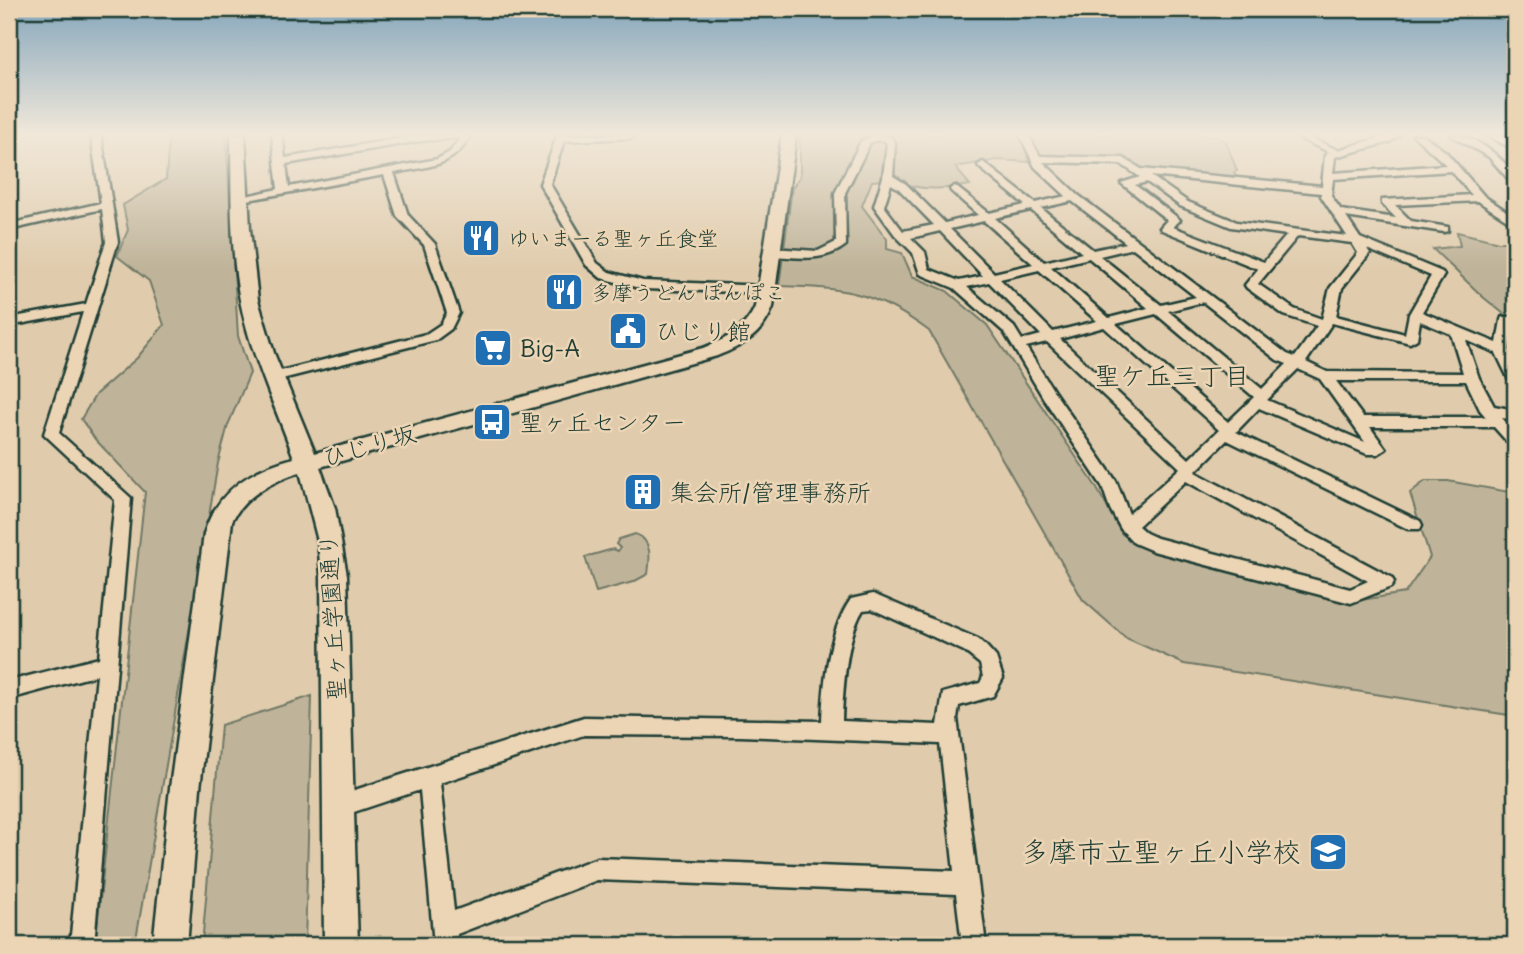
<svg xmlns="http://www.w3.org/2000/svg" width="1524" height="954" font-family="Delius,'Klee One',sans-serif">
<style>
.green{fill:#bfb499;stroke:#6f7866;stroke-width:2}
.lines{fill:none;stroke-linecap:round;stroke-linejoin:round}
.street-casing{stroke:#1f3d34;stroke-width:5}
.secondary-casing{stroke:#1f3d34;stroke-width:5}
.street{fill:#ecd5b5;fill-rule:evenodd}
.secondary{fill:#ecd5b5;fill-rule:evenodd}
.labels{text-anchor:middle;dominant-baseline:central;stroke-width:5;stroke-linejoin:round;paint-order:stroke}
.far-poi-label{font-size:21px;fill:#1f3d34;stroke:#ecd5b5;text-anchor:start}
.poi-label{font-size:24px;fill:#1f3d34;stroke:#ecd5b5;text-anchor:start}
.street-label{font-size:24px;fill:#1f3d34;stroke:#ecd5b5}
.neighbourhood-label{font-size:26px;fill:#1f3d34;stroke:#ecd5b5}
.near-poi-label{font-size:28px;fill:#1f3d34;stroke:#ecd5b5;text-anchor:end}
</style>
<rect width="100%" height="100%" fill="#e0ccad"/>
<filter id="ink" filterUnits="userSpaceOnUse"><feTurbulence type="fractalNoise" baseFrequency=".0143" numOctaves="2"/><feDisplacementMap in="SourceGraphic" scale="14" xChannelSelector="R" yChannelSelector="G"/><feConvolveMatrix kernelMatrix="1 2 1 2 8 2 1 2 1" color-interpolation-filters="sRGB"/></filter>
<g filter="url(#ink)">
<!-- green -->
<path class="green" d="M169 135H226L238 336 250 373 228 425 218 463 135 945H95L145 492 95 439 81 419 96 394 137 358 164 325 149 281 117 256 128 230 123 205 166 179Z
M800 135H1215L1226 142 1237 171 1234 172 1236 177 1142 168 1123 157H1027L1029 162 997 160 955 167 970 185C953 188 927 191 909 185 890 179 894 179 872 181L862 206 887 239V249L902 253 912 276 947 291 987 325 1095 485 1122 534 1134 542 1355 601 1405 593 1430 557 1410 493 1425 481H1448L1515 493V716L1184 664 1126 638 1083 600 929 331C875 291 844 288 779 286L792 188 800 177Z
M1457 232 1499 242H1515V323L1483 297 1433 249 1460 246Z
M635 534C653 540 650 559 648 574L633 582 596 592 585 557 613 549 618 551 620 548 616 544 619 539Z
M312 696 305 945H202L221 725Z"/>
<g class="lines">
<!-- street casing -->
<g class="street-casing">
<path id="street" d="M91 135H101L118 242 59 433 131 498 94 945H70L97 675 9 699V681L99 658 115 500 44 434 83 312 9 326V318L86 304 106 242 102 209 9 230V224L101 203Z
M272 135H282L285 158 420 135H471C453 168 428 166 394 173L408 215 435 244 459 313 451 329 436 340 274 381 269 380 267 377 269 374 426 334 441 324 447 313 424 245 397 216 384 175 237 202V198L278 189ZM460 138 450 152 437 159 289 187 286 164 420 141Z
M574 135H636L631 138 564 141 550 184 597 263 609 272 643 281 765 286 769 287V293L643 289 601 278 586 265 540 184 557 136Z
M874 135 891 137 895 142 893 176 906 184 945 223 978 215 951 191 950 189 955 186 989 213 1025 205 979 167 978 165 983 162 1035 203 1066 196 1035 167 1020 135H1028L1040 156 1123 158 1141 169 1322 186 1325 155 1329 152 1292 135H1303L1338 150 1389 135H1400L1390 142 1335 157 1333 173 1446 165 1413 135H1423L1446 152 1484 196 1515 217V225L1478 201 1395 205 1411 221 1448 227V231L1444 232 1346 217 1360 238 1442 272 1444 275 1422 312 1497 343 1501 320 1502 317H1512L1513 320 1509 350 1515 364V382L1508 378 1496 353 1466 340 1479 378 1494 406 1515 410V420L1502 418 1515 432V446L1510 445 1494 427H1370L1386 449 1378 454H1367L1259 408 1236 432 1420 521 1422 525 1420 529H1408L1227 440 1195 472 1391 577 1394 582 1391 587 1351 603 1153 551 1134 543 1121 529 1110 509 1102 486 1044 399 1004 332 954 288 920 274 913 253 895 235 874 206 883 177 887 144 885 141 877 140 870 143 845 193 846 245C824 263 797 257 771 256L765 252 771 248 818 251 836 242 835 193 861 141ZM1043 162 1121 164 1140 177 1121 183 1167 220 1160 228 1162 230 1258 269 1245 285 1247 288 1284 315 1317 326 1295 357 1287 354 1078 195ZM1451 171 1472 195 1382 200V204L1396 218 1341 210 1331 196 1333 179ZM1151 176 1321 193V196L1347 236 1237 222 1188 202ZM1147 182 1180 206 1231 227 1287 235 1264 262 1173 227 1180 220 1178 218 1135 185ZM891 184 898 188 934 225 903 231 884 206ZM1072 201 1126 243 1093 250 1041 208ZM1031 210 1082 253 1044 262 995 218ZM984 221 1033 264 994 273 950 229ZM940 231 983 276 959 281 929 269 925 252 911 238ZM1298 236 1352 243 1358 253 1330 288 1322 319 1294 309 1258 284ZM1133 248 1196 297 1161 305 1100 256ZM1367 249 1431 276 1409 314 1405 334 1336 316 1342 288 1370 253ZM1089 258 1148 308 1109 318 1051 267ZM1039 270 1097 321 1053 332 1000 279ZM989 282 1041 335 1022 340 1014 327 967 287ZM1203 302 1277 360 1287 364 1262 389 1168 311ZM1156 314 1254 397 1228 422 1116 324ZM1420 321 1451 334 1463 373 1327 372 1306 362 1332 323 1410 343 1417 339ZM1104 327 1219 430 1189 459 1060 339ZM1047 342 1180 468 1129 514 1116 481 1055 393 1026 347ZM1298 369 1320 379 1365 442 1267 400ZM1336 381H1466L1480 410 1486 417H1363ZM1186 481 1368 581 1350 589 1157 538 1146 533 1138 526Z
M1450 135C1476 135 1498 155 1515 174V183L1511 182 1489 157Z
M873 594 978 639 986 646 996 657 1003 678 993 696 959 706 957 718 986 945H962L956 894 597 880 457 934 458 945H434L420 790 339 817 331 814 328 806 331 798 339 795 584 717 822 721C824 681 828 633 851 599ZM872 609 964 651 980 664 983 677 980 683 943 693 938 725 842 721C843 690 846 637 863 610ZM584 735 741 736 940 744 954 871 597 858 454 911 440 783Z"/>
</g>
<!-- secondary casing -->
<g class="secondary-casing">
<path id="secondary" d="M231 135H245L250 229 258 300 274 353 315 453 703 348C726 339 745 330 755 307L782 135H796L773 307C763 334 743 346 717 356L320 467 335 508 347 575 358 945H324L321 575 318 541 300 472C274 480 244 496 232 521L200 788 187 945H153L170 788 204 534C217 490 252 469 294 458 278 413 257 369 245 322 229 262 232 197 231 135Z
M1486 135H1503L1515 141V150Z"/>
</g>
<!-- street -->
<use href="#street" class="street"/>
<!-- secondary -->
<use href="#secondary" class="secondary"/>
</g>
</g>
<!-- sky -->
<linearGradient id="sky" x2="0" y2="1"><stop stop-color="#85a6bc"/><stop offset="0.5" stop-color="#f1e8da"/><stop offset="1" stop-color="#f1e8da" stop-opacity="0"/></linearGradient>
<rect width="1524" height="268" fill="url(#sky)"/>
<!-- icons -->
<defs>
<g id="restaurant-square" transform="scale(2.0125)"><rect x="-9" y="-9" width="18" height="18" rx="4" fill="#1f6fb2" stroke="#ecd5b5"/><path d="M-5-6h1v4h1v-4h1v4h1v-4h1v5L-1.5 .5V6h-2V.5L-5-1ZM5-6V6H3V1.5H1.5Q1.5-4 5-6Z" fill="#fff"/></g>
<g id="civic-square" transform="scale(2.0125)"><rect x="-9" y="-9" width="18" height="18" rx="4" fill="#1f6fb2" stroke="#ecd5b5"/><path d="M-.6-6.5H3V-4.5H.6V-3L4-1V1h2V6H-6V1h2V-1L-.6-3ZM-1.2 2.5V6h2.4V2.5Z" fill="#fff"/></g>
<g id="supermarket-square" transform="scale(2.0125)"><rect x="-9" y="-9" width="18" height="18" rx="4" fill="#1f6fb2" stroke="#ecd5b5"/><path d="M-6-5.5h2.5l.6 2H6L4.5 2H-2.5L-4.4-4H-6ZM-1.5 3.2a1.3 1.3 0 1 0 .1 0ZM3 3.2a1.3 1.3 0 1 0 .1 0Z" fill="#fff"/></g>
<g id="bus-square" transform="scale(2.0125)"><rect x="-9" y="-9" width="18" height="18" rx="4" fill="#1f6fb2" stroke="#ecd5b5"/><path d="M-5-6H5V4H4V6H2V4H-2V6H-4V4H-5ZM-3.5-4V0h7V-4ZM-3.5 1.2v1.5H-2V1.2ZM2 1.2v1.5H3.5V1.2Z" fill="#fff"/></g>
<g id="building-square" transform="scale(2.0125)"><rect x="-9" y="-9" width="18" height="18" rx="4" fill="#1f6fb2" stroke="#ecd5b5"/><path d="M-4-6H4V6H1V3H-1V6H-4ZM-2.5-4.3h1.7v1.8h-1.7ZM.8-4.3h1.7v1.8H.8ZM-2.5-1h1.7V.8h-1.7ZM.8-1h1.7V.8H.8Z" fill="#fff"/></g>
<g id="school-square" transform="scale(2.0125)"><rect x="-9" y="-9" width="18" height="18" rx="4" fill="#1f6fb2" stroke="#ecd5b5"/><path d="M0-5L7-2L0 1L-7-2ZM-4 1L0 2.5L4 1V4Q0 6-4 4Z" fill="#fff"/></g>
</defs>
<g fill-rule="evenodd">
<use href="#restaurant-square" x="481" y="238"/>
<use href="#restaurant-square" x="564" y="292"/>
<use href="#civic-square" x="628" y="331"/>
<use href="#supermarket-square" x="493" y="348"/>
<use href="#bus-square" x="492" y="422"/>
<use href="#building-square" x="643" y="492"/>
<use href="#school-square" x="1328" y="852"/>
</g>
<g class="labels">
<!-- far-poi labels -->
<g class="far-poi-label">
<text x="508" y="238">ゆいまーる聖ヶ丘食堂</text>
<text x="591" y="292">多摩うどん ぽんぽこ</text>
</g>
<!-- poi labels -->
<g class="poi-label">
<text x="655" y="331">ひじり館</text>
<text x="520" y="348">Big-A</text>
<text x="519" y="422">聖ヶ丘センター</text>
<text x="670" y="492">集会所/管理事務所</text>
</g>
<!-- street labels -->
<g class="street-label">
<text transform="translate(369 445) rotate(-16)">ひじり坂</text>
<text transform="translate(332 617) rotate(-93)">聖ヶ丘学園通り</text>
</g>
<!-- neighbourhood labels -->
<g class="neighbourhood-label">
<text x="1172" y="375">聖ケ丘三丁目</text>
</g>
<!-- near-poi labels -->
<g class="near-poi-label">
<text x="1301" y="852">多摩市立聖ヶ丘小学校</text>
</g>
</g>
<!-- margin -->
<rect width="1524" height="954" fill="none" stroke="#ecd5b5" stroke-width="35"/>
<rect x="18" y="18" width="1489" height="919" fill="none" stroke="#1f3d34" stroke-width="2.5" filter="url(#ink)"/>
</svg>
